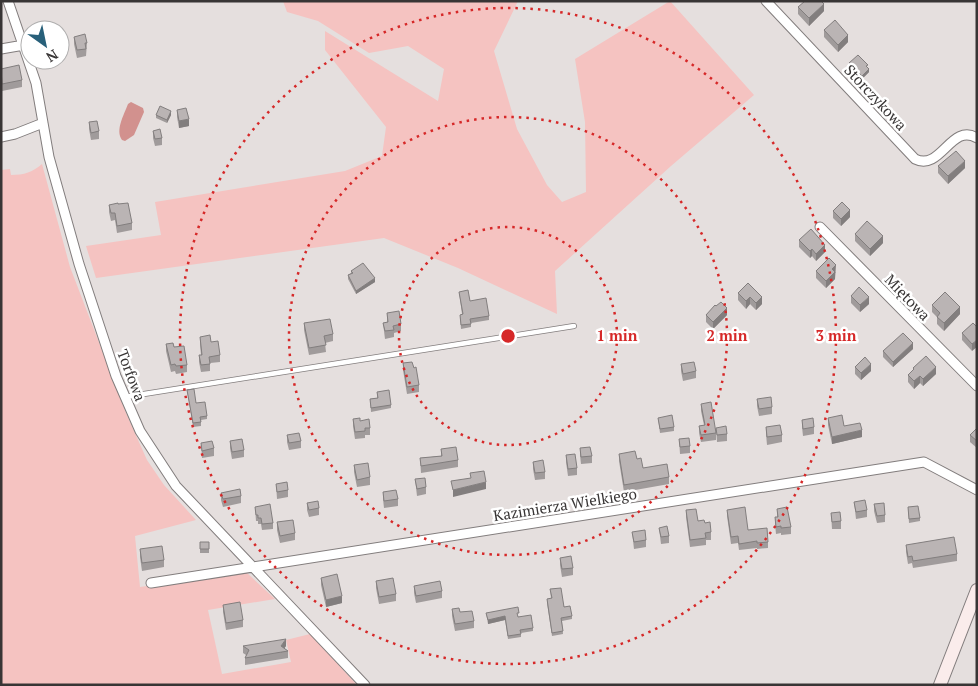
<svg xmlns="http://www.w3.org/2000/svg" width="978" height="686" font-family="'PT Serif',serif">
<style>
.green{fill:#f5c3c1}
.water{fill:#d2918e}
.lines{fill:none;stroke-linecap:round;stroke-linejoin:round}
.lane-casing{stroke:#827d7d;stroke-width:6}
.street-casing{stroke:#827d7d;stroke-width:11}
.secondary-casing{stroke:#827d7d;stroke-width:14}
.lane{stroke:#fff;stroke-width:4.5}
.street{stroke:#fff;stroke-width:9}
.secondary{stroke:#faeceb;stroke-width:12}
.wall{fill:#a09b9b}
.shaded-wall{fill:#827e7e}
.building{fill:#bab4b4;stroke:#827e7e}
.ring{fill:none;stroke:#d62828;stroke-width:2.5;stroke-dasharray:2.5 5}
.labels{text-anchor:middle;dominant-baseline:central;stroke-width:5;stroke-linejoin:round;paint-order:stroke}
.street-label{font-size:15px;fill:#383535;stroke:#fff}
.centre{fill:#d62828;stroke:#fff;stroke-width:2.5}
.ring-label{font-size:15px;text-anchor:middle;font-weight:bold;fill:#d62828;stroke:#fff;stroke-width:5;stroke-linejoin:round;paint-order:stroke}
</style>
<rect width="100%" height="100%" fill="#e5dfde"/>
<!-- green -->
<path class="green" d="M283 1H518L494 51 517 129 547 185 562 202 586 192 585 122 575 59 670 1 754 95 671 166 555 271 557 314 458 268 384 238 96 278 86 246 161 235 155 202 345 171 382 156 386 127 325 50V31L438 101 444 69 408 46 369 53 318 21 287 12Z
M42 164 70 267 126 413 147 460 164 485 196 520 135 536 140 587 246 572 275 599 208 610 222 674 291 662 286 640 310 634 357 685H1V170L10 169 11 175C24 175 33 172 42 164Z"/>
<!-- water -->
<path class="water" d="M131 102 143 108 144 112 134 135 125 141 122 140C115 130 124 115 128 104Z"/>
<g class="lines">
<!-- lane casing -->
<g class="lane-casing">
<path id="lane" d="M125 397 574 326"/>
</g>
<!-- street casing -->
<g class="street-casing">
<path id="street" d="M8 1 36 83 49 157 79 264 116 376 140 431 176 486 365 685
M766 1 915 159C941 172 951 122 977 138
M1 49 24 45
M1 137 15 134 43 123
M820 227 977 386
M151 583 924 462 977 490"/>
</g>
<!-- secondary casing -->
<g class="secondary-casing">
<path id="secondary" d="M940 685 977 590"/>
</g>
<!-- lane -->
<use href="#lane" class="lane"/>
<!-- street -->
<use href="#street" class="street"/>
<!-- secondary -->
<use href="#secondary" class="secondary"/>
</g>
<!-- wall -->
<path class="wall" d="M798 7 824 11 809 26 798 14Z
M824 30 848 42 838 52 824 37Z
M74 37 87 43 86 56 77 58 74 44Z
M849 63 868 68 869 72 862 79 849 67Z
M1 69 22 80V87L2 91Z
M177 110 189 126 179 128 177 117Z
M156 115H171L167 123 156 118Z
M89 122 99 131V139L91 140 89 129Z
M153 131 162 138V145L155 146 153 138Z
M938 166 965 168 948 184 938 173Z
M118 204 132 223V230L117 233 115 220 111 221 109 212V205Z
M833 211 850 217 841 226 833 218Z
M855 234 883 243 870 256 855 241Z
M799 240 825 252 816 261 812 256 810 258 799 247Z
M351 271 375 282 356 294 348 279V275L351 273Z
M816 271 836 272 835 273V279L826 288 816 278Z
M459 292 489 316V320L471 323V327L461 329 460 315 462 314Z
M738 293 762 297V304L756 310 750 304 746 309 738 300Z
M851 296 869 304 860 312 851 303Z
M932 305 960 314 944 331 937 324V317L932 312Z
M387 313 401 324V331L394 333V337L385 339 383 323 387 322Z
M706 315H727L713 329 706 322Z
M304 323 333 334V341L325 343 326 352 309 355 304 330Z
M977 327 972 351 962 340V333Z
M200 337 211 342 220 355V362L210 363V371L201 372 199 362V355H201L200 344Z
M166 344 174 347 187 365V372L176 374 175 371 171 372 166 351Z
M913 349 893 367 883 357V351Z
M403 363 414 368 419 385V392L407 394 403 370Z
M681 364 696 371V378L683 381 681 371Z
M855 367 871 371 861 380 855 374Z
M913 368 936 374 923 386 920 383 914 389 908 382V375L913 371Z
M187 390 196 403 207 416V419L201 420V426L193 427Z
M377 392 391 405V408L371 412 370 399 377 398Z
M757 399 772 407V414L759 416 757 406Z
M701 404 716 433V440L701 442 699 433V426L704 425 701 411Z
M658 418 674 427V431L660 433Z
M828 418 844 426 862 437 832 444 828 425Z
M353 419 360 421 370 428V435H365V438L355 439 353 426Z
M802 420 814 427V434L803 436 802 427Z
M766 427 782 435V442L767 445 766 434Z
M716 428 727 434V441L717 442Z
M977 430V448L970 442V435Z
M287 435 301 441V448L289 450 287 442Z
M679 439 690 446V453L680 454Z
M230 441 244 450V457L232 459 230 448Z
M201 443 214 448V456L202 458Z
M580 448 592 456V463L581 464 580 455Z
M441 449 458 460V467L421 473 420 458 441 456Z
M619 454 637 459 643 468 669 477V484L624 492 619 461Z
M566 455 577 468V475L568 476 566 462Z
M533 462 545 472V479L535 480 533 469Z
M354 465 370 477V485L357 487 354 472Z
M415 479 426 487V494L417 496Z
M276 484 288 490V497L277 499Z
M383 492 398 499V506L384 508 383 499Z
M221 493 241 496V503L223 507 221 500Z
M854 502 867 510V517L856 519Z
M307 503 319 508V515L309 517 307 510Z
M874 504 885 515V522L877 523 874 511Z
M255 507 273 523V529L262 530 261 524H258V521H256Z
M908 507 920 518V521L909 523Z
M777 509 791 527V534L781 535V533L776 534 775 524V517H777Z
M686 510 698 521 705 523 711 532V540H706V545L690 547 686 517Z
M727 510 748 530 768 542V548L757 549V548L739 550 738 543 731 544 727 516Z
M831 513 841 521V529H832Z
M277 522 295 533V540L280 543 277 530Z
M659 528 669 536V543L661 544Z
M632 532 646 540V547L634 549Z
M200 542H209V553H200Z
M906 545 957 554V561L913 568 912 563 908 564 906 552Z
M140 549 164 560V567L142 571 140 557Z
M560 558 573 568V575L562 577 560 565Z
M321 578 342 603 326 607 321 585Z
M376 581 396 594V601L379 604 376 588Z
M414 586 442 591V598L416 603 414 593Z
M550 589 572 616V619L562 621 563 634 552 636 547 603V599L551 598Z
M223 605 243 620V627L226 630 223 612Z
M452 609 460 612 474 621V628L455 631 452 616Z
M486 613 519 617H518L533 628V631L521 633V637L508 639 505 620 488 624Z
M243 646H286L284 648 288 651V658L245 665V658L246 655 243 653Z"/>
<!-- shaded-wall -->
<path class="shaded-wall" d="M824 4V11L809 26V18Z
M848 35V42L838 52V45Z
M869 69V72L862 79V76Z
M171 111V115L167 123V120Z
M189 119V126L179 128V121Z
M965 161V168L948 184V176Z
M850 210V217L841 226V219Z
M883 236V243L870 256V249Z
M825 245V252L816 261V254Z
M812 249V256L810 258V251Z
M836 265 835 279 826 288V281L832 269Z
M375 278V282L356 294V291Z
M750 297V304L746 309V301Z
M762 297V304L756 310V303Z
M869 297V304L860 312V305Z
M960 307V314L944 331V323Z
M727 308V315L713 329V322Z
M977 340V347L972 351V344Z
M913 343V349L893 367V362Z
M871 364V371L861 380V373Z
M936 367V374L923 386V379Z
M920 376V383L914 389V381Z
M862 430V437L832 444V437Z
M486 482V489L453 497V490Z
M342 596V603L326 607V600Z
M505 616V620L488 624V620Z
M286 639V646L281 653V646Z"/>
<!-- building -->
<path class="building" d="M805 1H821L824 4 809 18 798 7Z
M835 20 848 35 838 45 824 30Z
M85 34 87 43H85L86 49 77 50 74 37Z
M858 55 868 65 866 66 869 69 862 76 849 63Z
M19 65 22 80 2 84 1 69Z
M160 106 171 111 167 120 156 115Z
M186 108 189 119 179 121 177 110Z
M97 121 99 131 91 133 89 122Z
M160 129 162 138 155 139 153 131Z
M956 151 965 161 948 176 938 166Z
M842 202 850 210 841 219 833 211Z
M118 203V204L128 203 132 223 117 226 115 213H111L109 205Z
M867 221 883 236 870 249 855 234Z
M811 229 825 245 816 254 812 249 810 251 799 240Z
M829 258 836 265 832 269 835 272 826 281 816 271Z
M363 263 375 278 356 291 348 275 353 273 351 271Z
M748 283 762 297 756 303 750 297 746 301 738 293Z
M859 287 869 297 860 305 851 296Z
M468 290 470 301 486 298 489 316 470 319 471 324 461 325 460 315 463 314 459 292Z
M945 292 960 307 944 323 937 317 940 313 932 305Z
M721 302 727 308 713 322 706 315 715 305 716 306Z
M399 311 401 324 393 326 394 330 385 331 383 323 388 322 387 313Z
M330 319 333 334 324 336 326 345 309 348 304 323Z
M973 323 977 327V340L972 344 962 333Z
M903 333 913 343 893 362 883 351Z
M210 335 211 342 218 341 220 355 209 357 210 364 201 365 199 355H202L200 337Z
M173 343 174 347 184 346 187 365 176 366 175 364 171 365 166 344Z
M926 356 936 367 923 379 920 376 914 381 908 375 914 369 913 368Z
M865 357 871 364 861 373 855 367Z
M412 362 414 368 416 367 419 385 407 387 403 363Z
M694 362 696 371 683 374 681 364Z
M194 389 196 403 205 402 207 416 200 417 201 422 193 423 187 390Z
M389 390 391 405 371 408 370 399 378 398 377 392Z
M771 397 772 407 759 409 757 399Z
M711 402 716 433 701 435 699 426 705 425 701 404Z
M672 415 674 427 660 429 658 418Z
M842 415 844 426 860 423 862 430 832 437 828 418Z
M360 418V421L369 419 370 428H365V431L355 432 353 419Z
M813 418 814 427 803 429 802 420Z
M780 425 782 435 767 437 766 427Z
M726 426 727 434 717 435 716 428Z
M976 429 977 430V441L970 435Z
M299 433 301 441 289 443 287 435Z
M689 438 690 446 680 447 679 439Z
M242 439 244 450 232 452 230 441Z
M212 441 214 448 202 451 201 443Z
M456 447 458 460 421 466 420 458 442 456 441 449Z
M590 447 592 456 581 457 580 448Z
M635 451 637 459 641 458 643 468 667 464 669 477 624 485 619 454Z
M575 454 577 468 568 469 566 455Z
M543 460 545 472 535 473 533 462Z
M368 463 370 477 357 480 354 465Z
M484 471 486 482 453 490 451 481 471 478 470 473Z
M425 478 426 487 417 489 415 479Z
M287 482 288 490 277 492 276 484Z
M240 489 241 496 223 499 221 493Z
M396 490 398 499 384 501 383 492Z
M865 500 867 510 856 512 854 502Z
M318 501 319 508 309 510 307 503Z
M884 503 885 515 877 516 874 504Z
M270 504 273 523 262 524 261 518H258V515H256L255 507Z
M918 506 920 518 909 519 908 507Z
M745 507 748 530 767 528 768 542 757 543V541L739 544 738 536 731 537 727 510Z
M787 507 791 527 781 528V526L776 527 775 517H778L777 509Z
M696 509 698 521 704 520 705 523 710 522 711 532 705 533 706 538 690 540 686 510Z
M840 512 841 521 832 522 831 513Z
M293 520 295 533 280 536 277 522Z
M667 526 669 536 661 537 659 528Z
M645 530 646 540 634 542 632 532Z
M954 537 957 554 913 561 912 556 908 557 906 545Z
M200 542H209V549H200Z
M162 546 164 560 142 563 140 549Z
M571 556 573 568 562 569 560 558Z
M337 574 342 596 326 600 321 578Z
M393 578 396 594 379 597 376 581Z
M440 581 442 591 416 596 414 586Z
M561 588 564 607 570 606 572 616 561 618 563 631 552 633 547 599 552 598 550 589Z
M240 602 243 620 226 623 223 605Z
M518 607 519 613H517L518 617 531 615 533 628 520 630 521 634 508 636 505 616 488 620 486 613Z
M459 608 460 612 472 611 474 621 455 624 452 609Z
M286 639 281 646 288 651 245 658 249 650 243 646Z"/>
<!-- distance rings -->
<g class="ring">
<circle cx="508" cy="336" r="109"/>
<circle cx="508" cy="336" r="219"/>
<circle cx="508" cy="336" r="328"/>
</g>
<g class="labels">
<!-- street labels -->
<g class="street-label">
<text transform="translate(876 97) rotate(47)">Storczykowa</text>
<text transform="translate(908 297) rotate(46)">Miętowa</text>
<text transform="translate(132 375) rotate(69)">Torfowa</text>
<text transform="translate(565 504) rotate(-9)">Kazimierza Wielkiego</text>
</g>
</g>
<circle cx="508" cy="336" r="8" class="centre"/>
<g class="ring-label">
<text x="617" y="341">1 min</text>
<text x="727" y="341">2 min</text>
<text x="836" y="341">3 min</text>
</g>
<!-- border -->
<rect width="978" height="686" fill="none" stroke="#383535" stroke-width="5"/>
<!-- north arrow -->
<g transform="translate(45 45) rotate(147)"><circle r="24" fill="#ffffff" stroke="#afaeae"/>
<path d="M0-4L9 19L0 12L-9 19Z" fill="#28607a"/>
<text y="-8" font-size="14" font-weight="bold" text-anchor="middle" fill="#383535">N</text>
</g>
</svg>
